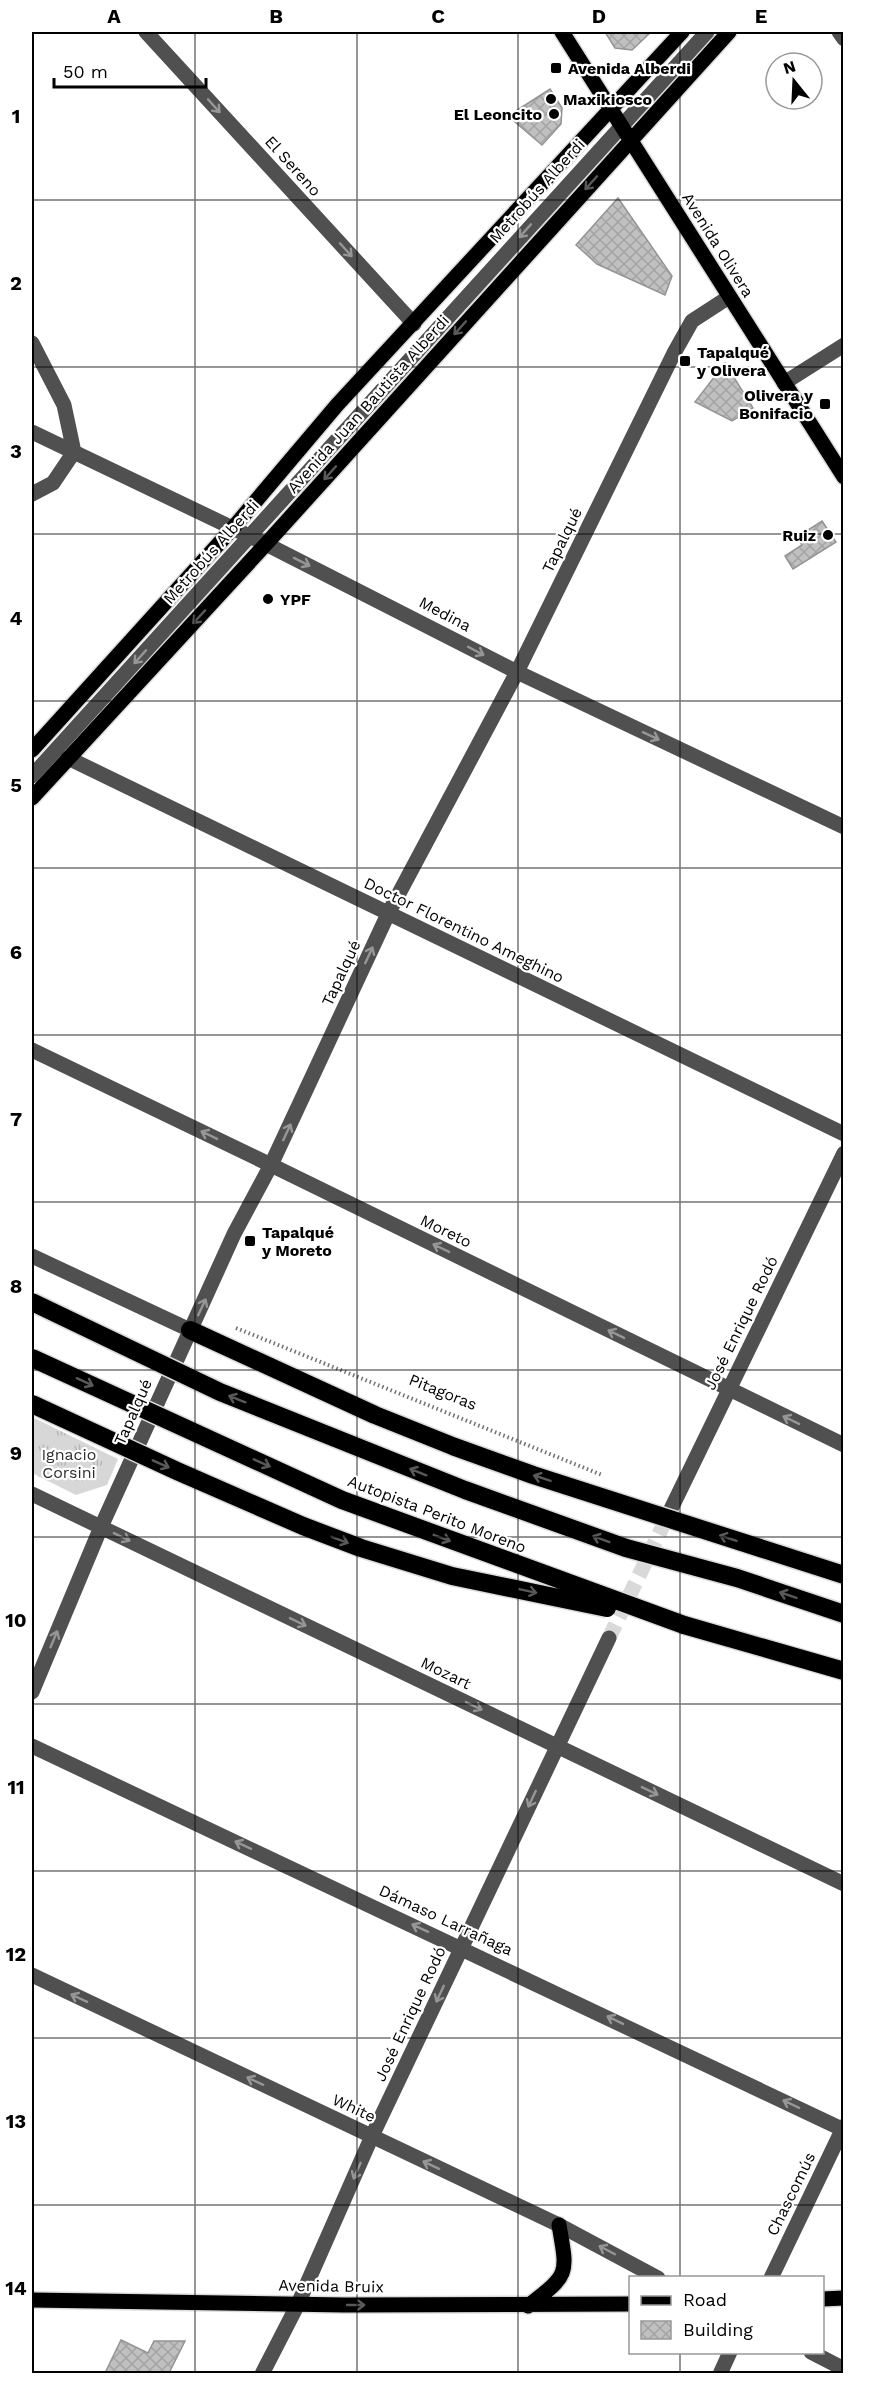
<svg xmlns="http://www.w3.org/2000/svg" width="875" height="2405" font-family="'Work Sans',sans-serif">
<style>
.park{fill:url(#park-tufts)}
.building{fill:url(#building-cross-hatch);stroke:#949494;stroke-width:1.5}
.lines{fill:none;stroke-linecap:round;stroke-linejoin:round}
.minor-tunnel{stroke:#d9d9d9;stroke-width:15;stroke-dasharray:15 8;stroke-linecap:butt}
.major-casing{stroke:#dbdbdb;stroke-width:18}
.highway-casing{stroke:#dbdbdb;stroke-width:21}
.path{stroke:#727272;stroke-width:4;stroke-dasharray:1.5 3;stroke-linecap:butt}
.minor{stroke:#505050;stroke-width:15}
.major{stroke:#000;stroke-width:15}
.highway{stroke:#000;stroke-width:18}
.highway-bridge-casing{stroke:#dbdbdb;stroke-width:21;stroke-linecap:butt}
.highway-bridge{stroke:#000;stroke-width:18}
.oneway{stroke:#969696}
.oneway2{stroke:#595959}
.grid{fill:none;stroke:#000;stroke-width:1.5;stroke-opacity:0.55}
.poi-dot{fill:#000;stroke:#fff;stroke-width:2}
.labels{text-anchor:middle;dominant-baseline:central;stroke-width:4.5;stroke-linejoin:round;paint-order:stroke}
.poi-label{font-size:16px;font-weight:bold;fill:#000;stroke:#fff;text-anchor:start}
.street-label{font-size:16px;fill:#000;stroke:#fff}
.park-label{font-size:16px;fill:#2e2e2e;stroke:#fff}
.neatline{fill:none;stroke:#000;stroke-width:2}
.grid-label{font-size:20px;text-anchor:middle;font-weight:bold;fill:#000}
</style>
<defs>
<pattern id="park-tufts" width="24" height="20" patternUnits="userSpaceOnUse" patternTransform="scale(1.5)"><rect width="24" height="20" fill="#d7d7d7"/><path d="M3 7l-1-3M5 7V3M7 7l1-3M15 17l-1-3M17 17v-4M19 17l1-3" fill="none" stroke="#b7b7b7"/></pattern>
<pattern id="building-cross-hatch" width="8" height="8" patternUnits="userSpaceOnUse" patternTransform="scale(1.5)"><rect width="8" height="8" fill="#c0c0c0"/><path d="M0 0l8 8M0 8l8-8" fill="none" stroke="#a3a3a3"/></pattern>
</defs>
<rect width="100%" height="100%" fill="#fff"/>
<!-- park -->
<path class="park" d="M32 1417 118 1459 107 1485 76 1495 32 1473Z"/>
<!-- building -->
<path class="building" d="M605 32H651L632 50 615 48Z
M550 89 562 108 561 124 542 145 508 116Z
M618 198 672 276 665 295 597 264 576 245Z
M725 363 753 408 732 421 695 402Z
M822 521 836 542 793 569 785 556 802 545 797 537Z
M121 2340 148 2353 154 2341H185L169 2373H105Z"/>
<g class="lines">
<!-- minor-tunnel -->
<path class="minor-tunnel" d="M609 1638 671 1509"/>
<!-- major casing -->
<g class="major-casing">
<path id="major" d="M562 32 844 477
M32 750 233 528 337 405 682 32
M32 798 266 544 729 32
M822 2299 844 2298
M32 2300 344 2305 630 2304
M528 2306C569 2274 568 2276 559 2225"/>
</g>
<!-- highway casing -->
<g class="highway-casing">
<path id="highway" d="M190 1330 375 1415 455 1447
M684 1625 844 1671"/>
</g>
<!-- path -->
<path class="path" d="M236 1328 602 1475"/>
<!-- minor -->
<path class="minor" d="M146 32 414 324
M839 32 844 39
M32 343 64 405 74 452 53 483 32 494
M784 383 844 345
M32 432 266 544 517 672 844 827
M68 758 844 1134
M32 776 707 32
M32 1050 271 1165 844 1445
M32 1256 190 1330
M32 1494 844 1884
M671 1509 844 1153
M32 1692 101 1527 234 1234 271 1165 388 914 517 672 674 353 692 321 729 297
M32 1746 844 2130
M32 1975 559 2225 658 2278
M771 2278 844 2126
M811 2352 844 2369
M262 2374 298 2304 372 2136 609 1638
M720 2374 730 2352"/>
<!-- major -->
<use href="#major" class="major"/>
<!-- highway -->
<use href="#highway" class="highway"/>
<!-- highway-bridge casing -->
<g class="highway-bridge-casing">
<path id="highway-bridge" d="M32 1302 220 1392 465 1490 626 1548 737 1578 844 1614
M32 1358 342 1500 684 1625
M32 1404 177 1471 303 1526 361 1548 452 1576 607 1608
M455 1447 533 1475 844 1575"/>
</g>
<!-- highway-bridge -->
<use href="#highway-bridge" class="highway-bridge"/>
</g>
<!-- one-way arrows -->
<defs><path id="oneway-shaft" d="M-6 0H5M1.5-3L5.5 0L1.5 3" fill="none" stroke-width="1.6" stroke-linecap="round" stroke-linejoin="round" transform="scale(1.5)"/></defs>
<g class="oneway">
<use href="#oneway-shaft" transform="translate(214 106) rotate(48)"/>
<use href="#oneway-shaft" transform="translate(525 231) rotate(132)"/>
<use href="#oneway-shaft" transform="translate(346 250) rotate(48)"/>
<use href="#oneway-shaft" transform="translate(302 562) rotate(27)"/>
<use href="#oneway-shaft" transform="translate(476 651) rotate(28)"/>
<use href="#oneway-shaft" transform="translate(140 657) rotate(132)"/>
<use href="#oneway-shaft" transform="translate(651 736) rotate(25)"/>
<use href="#oneway-shaft" transform="translate(369 955) rotate(-65)"/>
<use href="#oneway-shaft" transform="translate(287 1132) rotate(-65)"/>
<use href="#oneway-shaft" transform="translate(209 1135) rotate(-154)"/>
<use href="#oneway-shaft" transform="translate(441 1248) rotate(-154)"/>
<use href="#oneway-shaft" transform="translate(202 1307) rotate(-65)"/>
<use href="#oneway-shaft" transform="translate(616 1334) rotate(-154)"/>
<use href="#oneway-shaft" transform="translate(791 1420) rotate(-154)"/>
<use href="#oneway-shaft" transform="translate(122 1537) rotate(26)"/>
<use href="#oneway-shaft" transform="translate(298 1622) rotate(26)"/>
<use href="#oneway-shaft" transform="translate(54 1639) rotate(-67)"/>
<use href="#oneway-shaft" transform="translate(474 1706) rotate(26)"/>
<use href="#oneway-shaft" transform="translate(650 1791) rotate(26)"/>
<use href="#oneway-shaft" transform="translate(532 1799) rotate(115)"/>
<use href="#oneway-shaft" transform="translate(243 1845) rotate(-155)"/>
<use href="#oneway-shaft" transform="translate(420 1928) rotate(-155)"/>
<use href="#oneway-shaft" transform="translate(440 1994) rotate(115)"/>
<use href="#oneway-shaft" transform="translate(79 1998) rotate(-155)"/>
<use href="#oneway-shaft" transform="translate(615 2020) rotate(-154)"/>
<use href="#oneway-shaft" transform="translate(255 2081) rotate(-155)"/>
<use href="#oneway-shaft" transform="translate(791 2104) rotate(-154)"/>
<use href="#oneway-shaft" transform="translate(431 2165) rotate(-155)"/>
<use href="#oneway-shaft" transform="translate(357 2171) rotate(114)"/>
<use href="#oneway-shaft" transform="translate(607 2250) rotate(-152)"/>
</g>
<g class="oneway2">
<use href="#oneway-shaft" transform="translate(591 183) rotate(132)"/>
<use href="#oneway-shaft" transform="translate(460 328) rotate(132)"/>
<use href="#oneway-shaft" transform="translate(330 473) rotate(132)"/>
<use href="#oneway-shaft" transform="translate(199 617) rotate(133)"/>
<use href="#oneway-shaft" transform="translate(85 1382) rotate(25)"/>
<use href="#oneway-shaft" transform="translate(237 1399) rotate(-158)"/>
<use href="#oneway-shaft" transform="translate(262 1463) rotate(24)"/>
<use href="#oneway-shaft" transform="translate(161 1464) rotate(24)"/>
<use href="#oneway-shaft" transform="translate(418 1472) rotate(-158)"/>
<use href="#oneway-shaft" transform="translate(542 1478) rotate(-162)"/>
<use href="#oneway-shaft" transform="translate(442 1538) rotate(21)"/>
<use href="#oneway-shaft" transform="translate(728 1538) rotate(-162)"/>
<use href="#oneway-shaft" transform="translate(601 1539) rotate(-160)"/>
<use href="#oneway-shaft" transform="translate(340 1540) rotate(21)"/>
<use href="#oneway-shaft" transform="translate(528 1591) rotate(12)"/>
<use href="#oneway-shaft" transform="translate(788 1595) rotate(-161)"/>
<use href="#oneway-shaft" transform="translate(356 2305)"/>
</g>
<!-- grid -->
<path class="grid" d="M195 32V2374M357 32V2374M518 32V2374M680 32V2278M32 200H844M32 367H844M32 534H844M32 701H844M32 868H844M32 1035H844M32 1202H844M32 1370H844M32 1537H844M32 1704H844M32 1871H844M32 2038H844M32 2205H844M680 2352V2374"/>
<!-- markers -->
<g class="poi-dot">
<rect x="550" y="62" width="12" height="12" rx="3"/>
<circle cx="551" cy="99" r="6"/>
<circle cx="554" cy="114" r="6"/>
<rect x="679" y="355" width="12" height="12" rx="3"/>
<rect x="819" y="398" width="12" height="12" rx="3"/>
<circle cx="828" cy="535" r="6"/>
<circle cx="268" cy="599" r="6"/>
<rect x="244" y="1235" width="12" height="12" rx="3"/>
</g>
<g class="labels">
<!-- poi labels -->
<g class="poi-label">
<text x="568" y="68">Avenida Alberdi</text>
<text x="563" y="99">Maxikiosco</text>
<text x="542" y="114" text-anchor="end">El Leoncito</text>
<text x="697" y="352">Tapalqué<tspan x="697" dy="18">y Olivera</tspan></text>
<text x="813" y="395" text-anchor="end">Olivera y<tspan x="813" dy="18">Bonifacio</tspan></text>
<text x="816" y="535" text-anchor="end">Ruiz</text>
<text x="280" y="599">YPF</text>
<text x="262" y="1232">Tapalqué<tspan x="262" dy="18">y Moreto</tspan></text>
</g>
<!-- street labels -->
<g class="street-label">
<text transform="translate(293 166) rotate(48)">El Sereno</text>
<text transform="translate(537 191) rotate(-48)">Metrobús Alberdi</text>
<text transform="translate(718 245) rotate(58)">Avenida Olivera</text>
<text transform="translate(368 404) rotate(-48)">Avenida Juan Bautista Alberdi</text>
<text transform="translate(562 540) rotate(-64)">Tapalqué</text>
<text transform="translate(211 552) rotate(-48)">Metrobús Alberdi</text>
<text transform="translate(445 614) rotate(28)">Medina</text>
<text transform="translate(464 930) rotate(26)">Doctor Florentino Ameghino</text>
<text transform="translate(341 973) rotate(-65)">Tapalqué</text>
<text transform="translate(446 1231) rotate(26)">Moreto</text>
<text transform="translate(741 1323) rotate(-64)">José Enrique Rodó</text>
<text transform="translate(443 1392) rotate(22)">Pitagoras</text>
<text transform="translate(133 1412) rotate(-66)">Tapalqué</text>
<text transform="translate(437 1514) rotate(21)">Autopista Perito Moreno</text>
<text transform="translate(446 1673) rotate(26)">Mozart</text>
<text transform="translate(446 1920) rotate(25)">Dámaso Larrañaga</text>
<text transform="translate(410 2014) rotate(-65)">José Enrique Rodó</text>
<text transform="translate(354 2108) rotate(25)">White</text>
<text transform="translate(791 2194) rotate(-64)">Chascomús</text>
<text transform="translate(331 2286) rotate(1)">Avenida Bruix</text>
</g>
<!-- park labels -->
<g class="park-label">
<text x="69" y="1454">Ignacio<tspan x="69" dy="18">Corsini</tspan></text>
</g>
</g>
<!-- border -->
<rect width="875" height="2405" fill="none" stroke="#ffffff" stroke-width="66"/>
<!-- legend -->
<rect x="629" y="2276" width="195" height="78" fill="#ffffff" stroke="#999999" stroke-width="1.5"/>
<rect x="641" y="2296" width="30" height="9" fill="#000000" stroke="#999999" stroke-width="1.5"/>
<text x="683" y="2306" font-size="18" fill="#000000">Road</text>
<rect x="641" y="2321" width="30" height="18" fill="url(#building-cross-hatch)" stroke="#999999" stroke-width="1.5"/>
<text x="683" y="2336" font-size="18" fill="#000000">Building</text>
<!-- north arrow -->
<g transform="translate(794 81) rotate(342)"><circle r="28" fill="#ffffff" stroke="#999999" stroke-width="1.5"/>
<path d="M0-4.5L10 22L0 15L-10 22Z" fill="#000000"/>
<text y="-9" font-size="16" font-weight="bold" text-anchor="middle" fill="#000000">N</text>
</g>
<!-- scale -->
<path d="M54 78v9h152v-9" fill="none" stroke="#000000" stroke-width="3"/>
<text x="63" y="78" font-size="18" fill="#000000" stroke="#ffffff" stroke-width="4.5" paint-order="stroke">50 m</text>
<rect x="33" y="33" width="809" height="2339" class="neatline"/>
<g class="grid-label">
<text x="114" y="23">A</text>
<text x="276" y="23">B</text>
<text x="438" y="23">C</text>
<text x="599" y="23">D</text>
<text x="761" y="23">E</text>
<text x="16" y="123">1</text>
<text x="16" y="290">2</text>
<text x="16" y="458">3</text>
<text x="16" y="625">4</text>
<text x="16" y="792">5</text>
<text x="16" y="959">6</text>
<text x="16" y="1126">7</text>
<text x="16" y="1293">8</text>
<text x="16" y="1460">9</text>
<text x="16" y="1627">10</text>
<text x="16" y="1794">11</text>
<text x="16" y="1961">12</text>
<text x="16" y="2128">13</text>
<text x="16" y="2295">14</text>
</g>
</svg>
